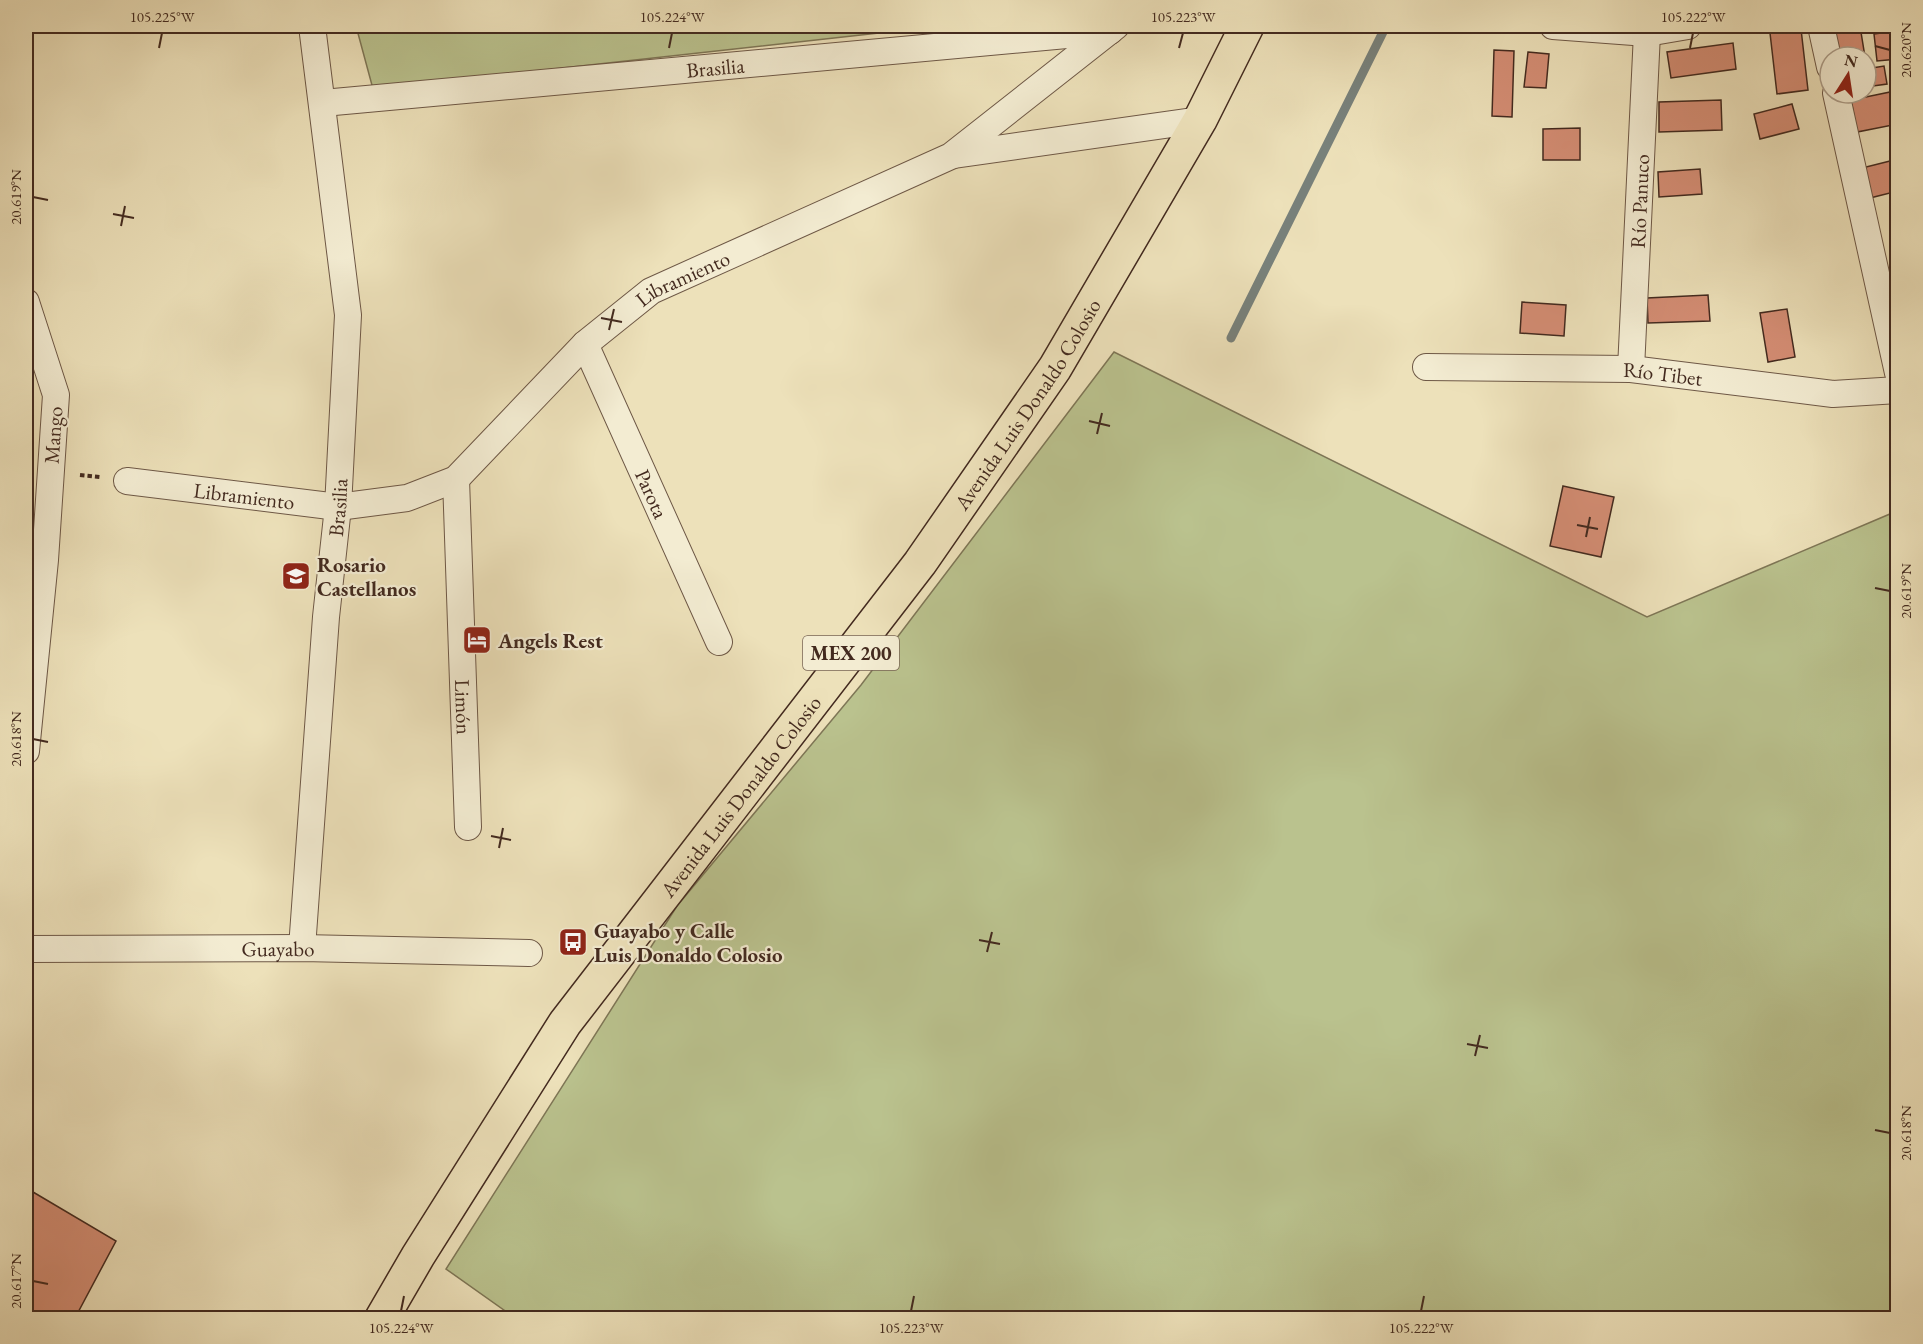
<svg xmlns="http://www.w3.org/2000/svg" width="1923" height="1344" font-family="'EB Garamond',serif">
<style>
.green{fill:#bac28e;stroke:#7e7656;stroke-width:1.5}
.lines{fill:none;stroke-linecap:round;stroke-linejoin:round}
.stream{stroke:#78817b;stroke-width:9}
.building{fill:#d48d74;stroke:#432a1f;stroke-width:1.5}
.street-casing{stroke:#6e5846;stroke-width:28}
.primary-casing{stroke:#432a1f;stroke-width:36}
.path{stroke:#432a1f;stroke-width:4;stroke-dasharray:4.5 3;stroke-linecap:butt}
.street{stroke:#f3ecd2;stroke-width:26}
.primary{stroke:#ede1ba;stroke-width:33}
.ticks{fill:none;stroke:#432a1f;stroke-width:2}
.labels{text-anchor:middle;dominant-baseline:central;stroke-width:4.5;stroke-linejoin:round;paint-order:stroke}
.shield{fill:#f3ecd2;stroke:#786455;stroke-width:1.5}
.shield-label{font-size:20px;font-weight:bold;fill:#432a1f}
.street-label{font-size:21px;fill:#432a1f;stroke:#f3ecd2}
.poi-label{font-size:21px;font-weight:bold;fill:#432a1f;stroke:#f3ecd2;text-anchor:start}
.neatline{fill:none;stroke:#432a1f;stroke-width:2}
.ticks-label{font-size:15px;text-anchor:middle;fill:#432a1f}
</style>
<rect width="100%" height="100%" fill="#ede1ba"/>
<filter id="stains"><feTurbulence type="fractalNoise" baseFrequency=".00333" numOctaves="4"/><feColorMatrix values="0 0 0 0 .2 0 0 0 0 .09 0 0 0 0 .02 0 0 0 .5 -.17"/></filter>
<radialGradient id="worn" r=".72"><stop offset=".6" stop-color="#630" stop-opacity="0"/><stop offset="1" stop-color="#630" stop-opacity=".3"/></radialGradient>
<!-- green -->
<path class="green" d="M356 26H942L373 89Z
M1114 352 1647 617 1897 511V1318H515L446 1269 677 906 861 685Z"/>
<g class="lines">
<!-- stream -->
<path class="stream" d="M1231 338 1386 26"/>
</g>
<!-- building -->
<path class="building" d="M1860 26 1865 57H1838L1833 27Z
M1801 29 1808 90 1777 94 1770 33Z
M1895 31 1898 59 1877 61 1874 34Z
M1733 43 1736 69 1671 78 1667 52Z
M1494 50 1514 51 1512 117 1492 116Z
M1528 52 1549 54 1546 88 1524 87Z
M1884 66 1887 84 1866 87V69Z
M1895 91 1898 124 1857 132 1851 100Z
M1721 100 1722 130 1659 132V102Z
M1792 104 1799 129 1760 139 1754 114Z
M1580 128V160H1543V129Z
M1898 159V191L1866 199 1858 169Z
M1700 169 1702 194 1659 197 1658 172Z
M1708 295 1710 321 1648 323 1647 298Z
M1522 302 1566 305 1564 336 1520 333Z
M1787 309 1795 357 1768 362 1760 313Z
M1563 486 1614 497 1601 557 1550 546Z
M33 1192 116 1241 75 1318H26V1207Z"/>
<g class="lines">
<!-- street casing -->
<g class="street-casing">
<g id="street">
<path d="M1553 26 1647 33 1688 26"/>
<path d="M1821 26 1830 67"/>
<path d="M1836 93 1898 373"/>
<path id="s1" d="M323 103 1110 31"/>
<path d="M954 155 1200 120"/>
<path d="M26 302 56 395 45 560 26 751"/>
<path id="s2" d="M585 344 719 642"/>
<path id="s3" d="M1426 367 1631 369 1833 394 1898 390"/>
<path id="s4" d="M1631 369 1647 33"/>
<path id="s5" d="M456 479 468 827"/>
<path id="s6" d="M127 481 338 507 407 498 456 479 585 344 651 291 951 156 1116 26"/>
<path id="s7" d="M302 948 326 617 338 507 348 315 312 26"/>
<path id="s8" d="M26 949 302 948 529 953"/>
</g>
</g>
<!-- primary casing -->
<g class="primary-casing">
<g id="primary">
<path id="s9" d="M382 1318 418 1256 565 1023 920 563 1055 368 1200 120 1247 26"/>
</g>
</g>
<!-- path -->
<path class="path" d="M80 475 100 477"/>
<!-- street -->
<use href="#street" class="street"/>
<!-- primary -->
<use href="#primary" class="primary"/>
</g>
<!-- ticks -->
<path class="ticks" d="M1875 46 1890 50M159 48 162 33M669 48 672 33M1179 48 1183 33M1690 48 1693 33M33 197 48 200M113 214 134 218M121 226 125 206M601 318 622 322M609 330 614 309M1089 421 1110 426M1097 434 1102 413M1577 525 1598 529M1586 537 1590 517M1875 588 1890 591M33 739 48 742M491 836 511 840M499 848 503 828M979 940 1000 944M987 952 992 932M1467 1044 1488 1048M1475 1056 1480 1035M1875 1130 1890 1133M33 1281 48 1284M401 1311 404 1296M911 1311 914 1296M1421 1311 1424 1296"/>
<!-- icons -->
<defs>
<g id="school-square" transform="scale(1.5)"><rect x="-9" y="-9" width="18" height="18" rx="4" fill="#8f2418" stroke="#f3ecd2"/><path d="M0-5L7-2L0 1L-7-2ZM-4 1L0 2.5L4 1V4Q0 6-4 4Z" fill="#fff"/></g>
<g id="hotel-square" transform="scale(1.5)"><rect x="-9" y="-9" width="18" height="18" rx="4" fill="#8f2418" stroke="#f3ecd2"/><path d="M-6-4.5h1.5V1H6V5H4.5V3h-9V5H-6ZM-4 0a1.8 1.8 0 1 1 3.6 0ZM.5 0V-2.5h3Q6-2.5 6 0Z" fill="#fff"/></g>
<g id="bus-square" transform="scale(1.5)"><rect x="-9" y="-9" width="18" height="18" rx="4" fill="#8f2418" stroke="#f3ecd2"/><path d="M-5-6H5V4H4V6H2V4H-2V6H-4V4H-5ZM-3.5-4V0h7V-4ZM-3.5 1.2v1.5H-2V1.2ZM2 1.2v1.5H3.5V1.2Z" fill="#fff"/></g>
</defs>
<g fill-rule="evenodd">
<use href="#school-square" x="296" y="576"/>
<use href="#hotel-square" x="477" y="640"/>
<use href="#bus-square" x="573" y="942"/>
</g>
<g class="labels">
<!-- shield labels -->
<rect class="shield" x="803" y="636" width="96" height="34" rx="4.5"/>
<g class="shield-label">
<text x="851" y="653">MEX 200</text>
</g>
<!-- street labels -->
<g class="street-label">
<text stroke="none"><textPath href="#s1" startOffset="394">Brasilia</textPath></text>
<text stroke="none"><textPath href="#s4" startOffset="168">Río Panuco</textPath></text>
<text stroke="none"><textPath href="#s6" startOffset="640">Libramiento</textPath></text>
<text stroke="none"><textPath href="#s3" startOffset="237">Río Tibet</textPath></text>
<text stroke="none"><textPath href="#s9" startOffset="1120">Avenida Luis Donaldo Colosio</textPath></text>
<text transform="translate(53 435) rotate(-86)">Mango</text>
<text stroke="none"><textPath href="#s2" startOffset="164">Parota</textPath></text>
<text stroke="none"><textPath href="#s6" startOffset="118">Libramiento</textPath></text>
<text stroke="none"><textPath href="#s7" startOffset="442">Brasilia</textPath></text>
<text stroke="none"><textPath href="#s5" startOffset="228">Limón</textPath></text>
<text stroke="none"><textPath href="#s9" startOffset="634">Avenida Luis Donaldo Colosio</textPath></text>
<text stroke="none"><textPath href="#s8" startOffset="252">Guayabo</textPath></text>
</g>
<!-- poi labels -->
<g class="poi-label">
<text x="317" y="564">Rosario<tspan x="317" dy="24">Castellanos</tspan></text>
<text x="498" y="640">Angels Rest</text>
<text x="594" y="930">Guayabo y Calle<tspan x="594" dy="24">Luis Donaldo Colosio</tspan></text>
</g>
</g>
<!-- margin -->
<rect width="1923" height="1344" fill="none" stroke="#ede1ba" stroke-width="66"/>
<!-- north arrow -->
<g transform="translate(1848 75) rotate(12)"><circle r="28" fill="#f3ecd2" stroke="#ad9e8a" stroke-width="1.5"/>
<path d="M0-4.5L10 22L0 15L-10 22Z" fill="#8f2418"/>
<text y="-9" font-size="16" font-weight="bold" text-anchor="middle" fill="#432a1f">N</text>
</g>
<rect x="33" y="33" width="1857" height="1278" class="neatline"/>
<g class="ticks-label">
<text x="162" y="22">105.225°W</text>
<text x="672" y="22">105.224°W</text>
<text x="1183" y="22">105.223°W</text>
<text x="1693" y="22">105.222°W</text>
<text transform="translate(1906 50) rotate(-90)" y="5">20.620°N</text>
<text transform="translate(16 197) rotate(-90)" y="5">20.619°N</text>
<text transform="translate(1906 591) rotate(-90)" y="5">20.619°N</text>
<text transform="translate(16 739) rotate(-90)" y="5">20.618°N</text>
<text transform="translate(1906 1133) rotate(-90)" y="5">20.618°N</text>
<text transform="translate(16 1281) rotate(-90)" y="5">20.617°N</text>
<text x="401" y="1333">105.224°W</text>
<text x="911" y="1333">105.223°W</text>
<text x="1421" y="1333">105.222°W</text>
</g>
<rect width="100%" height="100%" filter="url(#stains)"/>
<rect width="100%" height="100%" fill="url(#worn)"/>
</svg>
